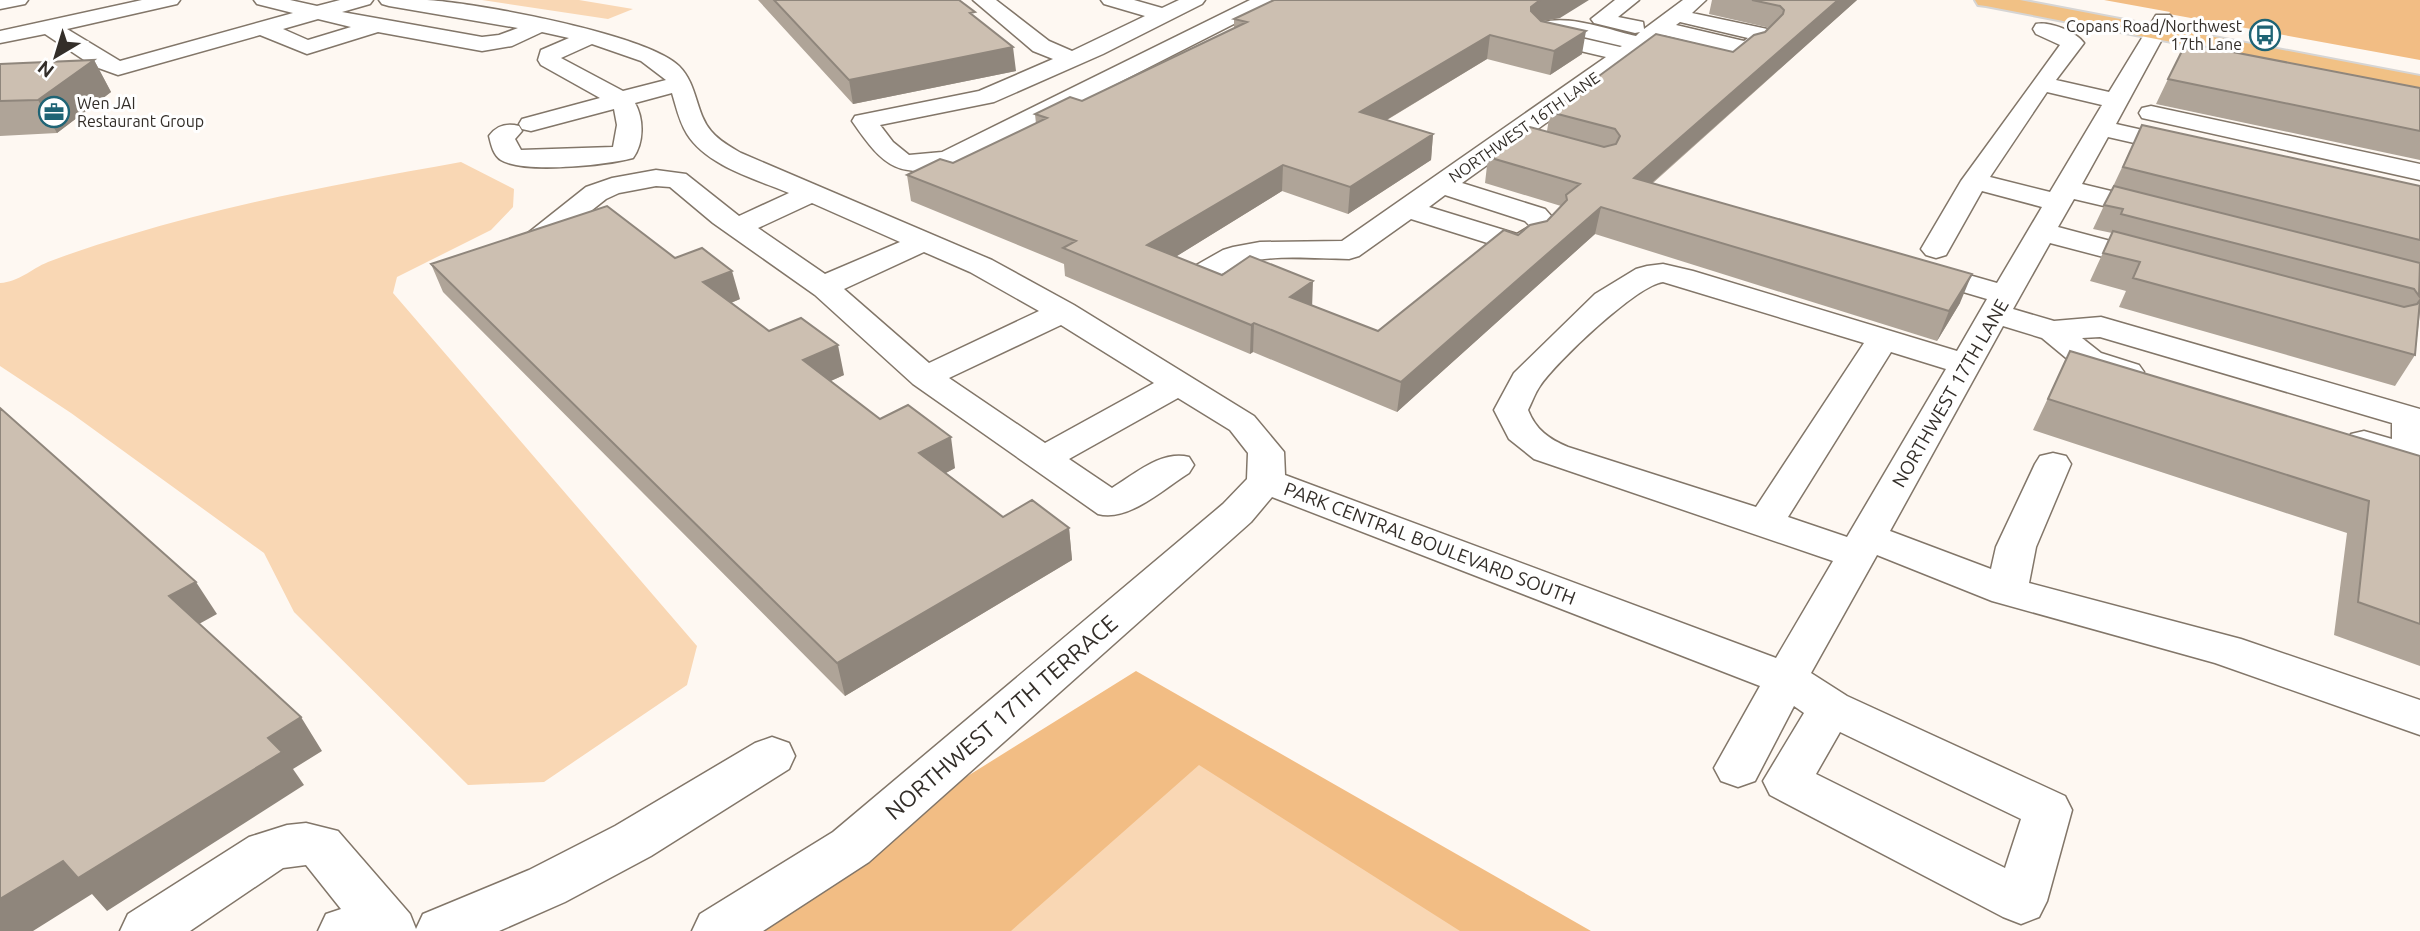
<svg xmlns="http://www.w3.org/2000/svg" width="2420" height="931" font-family="Ubuntu,sans-serif">
<style>
.green{fill:#f2bd84}
.water{fill:#f9d7b4}
.lines{fill:none;stroke-linecap:round;stroke-linejoin:round}
.minor-casing{stroke:#827669;stroke-width:3}
.major-casing{stroke:#d6d5d4;stroke-width:4}
.minor{fill:#fff;fill-rule:evenodd}
.major{fill:#f1c185;fill-rule:evenodd}
.wall{fill:#afa498}
.shaded-wall{fill:#8f867c}
.building{fill:#ccbfb1;stroke:#8f867c;stroke-width:2}
.labels{text-anchor:middle;dominant-baseline:central;stroke-width:6;stroke-linejoin:round;paint-order:stroke}
.far-poi-label{font-size:16px;fill:#332e29;stroke:#fff;text-anchor:end}
.far-street-label{font-size:16px;fill:#332e29;stroke:#fff}
.street-label{font-size:19px;fill:#332e29;stroke:#fff}
.near-street-label{font-size:23px;fill:#332e29;stroke:#fff}
</style>
<rect width="100%" height="100%" fill="#fef8f2"/>
<!-- green -->
<path class="green" d="M2104 0H2420V60L2169 14 2170 12Z
M1136 671 1591 931H719Z"/>
<!-- water -->
<path class="water" d="M482 0H579L633 9 608 19Z
M461 162 514 189 513 207 491 230 397 277 393 293 697 646 687 685 544 782 468 785 294 612 264 553 71 413 0 366V283C19 282 31 269 48 262 74 252 102 243 129 235 237 202 350 182 461 162Z
M1199 765 1460 931H1011Z"/>
<g class="lines">
<!-- minor casing -->
<g class="minor-casing">
<path id="minor" d="M0 0H28L25 4 0 9Z
M142 0H180L177 4 67 29 120 61 293 13 257 4 254 0H290L317 6 340 0H373L370 4 342 12 482 37 499 35 518 28 389 6 382 4 379 0C395 0 411 0 427 0 477 3 646 34 679 66 698 85 695 112 711 131 719 141 731 147 741 153L992 260 1074 305 1254 416 1284 452 1285 475 1776 658 1833 561 1534 459 1509 439 1494 410 1514 373 1595 294 1636 269 1647 266 1663 264 1693 271 1957 351 1987 299 1909 276 1905 270 1909 264 1920 261 1997 283 2042 207 1982 191 1946 255 1936 258 1926 255 1921 249 1961 181 2060 45 2036 34 2033 29 2036 24C2050 21 2076 32 2084 43L2056 80 2109 92 2156 15H2170L2173 19 2116 124 2196 142 2200 147 2196 152 2187 155 2108 137 2082 184 2165 204 2169 210 2165 216 2155 218 2074 199 2058 227 2163 255 2168 261 2163 267 2153 270 2050 243 2013 309 2054 321 2101 317 2420 409V464C2403 469 2356 456 2346 442L2351 434 2364 431 2392 439V423L2100 337 2082 338 2101 353 2139 365 2144 372 2139 379 2127 382 2077 367 2042 338 2003 326 1890 531 1991 569 1996 547 2035 464 2040 456 2053 453 2066 456 2071 464 2036 547 2029 583 2241 639 2420 700V735L2215 663 1992 601 1877 555 1811 673 1847 696 2065 796 2072 810 2047 901 2039 917 2021 924 2003 917 1770 795 1763 781 1804 713 1794 706 1755 781 1738 787 1721 781 1714 768 1760 686 1272 497 1251 522 869 862 763 931H692L700 914 833 832 1223 504 1247 479 1248 453 1230 430 1178 398 1069 459 1112 488C1135 474 1161 450 1189 457L1194 465 1189 473C1163 489 1129 522 1098 514L913 384 815 295 713 223 670 187 656 186 619 193 606 199 548 245 538 248 528 245 524 239 528 233 586 187 612 178 656 170 686 174 739 216 789 193C756 179 707 166 687 134 679 121 676 106 672 93L635 103C644 119 644 143 633 158 607 165 524 174 501 160 493 155 491 144 489 136 497 125 507 123 519 126L522 131 515 139 521 150 613 147 617 125 614 109 531 131 522 129 519 124 522 119 600 98 541 65 538 60 541 50 569 38 542 32 512 46 482 51 378 32 307 54 260 35 118 75 93 66 45 34 0 43V31ZM318 19 351 27 308 40 283 29ZM592 44 641 61 666 80 623 91 561 58ZM2047 92 2102 105 2050 192 1990 177ZM812 203 900 242 825 274 758 228ZM924 252 970 272 1039 311 929 363 844 289ZM1663 282 1864 343 1756 507 1568 447C1549 439 1536 430 1528 410 1532 402 1535 393 1540 386 1555 363 1637 285 1663 282ZM1061 325 1154 383 1045 443 949 378ZM1891 352 1946 369 1847 537 1788 517ZM1840 732 2021 819 2005 868 1816 774Z
M973 0H996L1049 41 1072 51 1145 16 1104 4 1101 0H1134L1162 8 1179 0H1205L1202 4 1103 54 994 102 880 125 893 142 909 155 942 152 1250 0H1276L1273 4 957 165C898 179 885 169 852 121L855 116 979 91 1053 59 1033 51Z
M1615 0H1639L1618 17 1643 22 1644 29 1683 0H1706L1692 13 1772 30 1775 35 1757 54 1749 56 1663 35 1599 85 1462 183 1545 209 1560 226 1540 247 1516 252 1411 219 1359 256 1349 259C1318 259 1273 254 1244 263 1224 269 1215 285 1193 279L1189 273 1193 267 1223 250 1233 247 1260 242 1342 241 1606 57 1538 41 1529 32C1548 6 1609 30 1636 36L1640 32 1635 33 1594 23 1591 19ZM1680 22 1748 38 1744 41 1676 25ZM1558 31 1622 46 1620 47 1555 32ZM1445 195 1525 221 1530 226 1517 234 1429 207Z
M2151 106 2420 164V180L2142 118 2139 113 2142 108Z
M772 737 789 743 795 756 789 769 651 856 565 902 499 931H318L326 914 341 909 306 865 283 868 190 931H120L128 914 249 837 287 825 306 823 338 831 410 914 416 929 423 914 529 870 615 826 755 743Z"/>
</g>
<!-- major casing -->
<g class="major-casing">
<path id="major" d="M1975 0H2020L2420 76V90L1986 6 1978 5Z"/>
</g>
<!-- minor -->
<use href="#minor" class="minor"/>
<!-- major -->
<use href="#major" class="major"/>
</g>
<!-- wall -->
<path class="wall" d="M758 0H959L975 17 1016 71 853 104Z
M1712 0H1857L1653 183 1960 303 1937 341 1595 234 1397 412 1253 352 1250 354 1065 276 1064 264 911 201 907 175 953 163 1036 124 1035 114 1082 101 1234 28V19L1560 18 1543 21 1582 54 1550 75 1487 59 1387 120 1433 134 1431 160 1348 214 1282 191 1175 257 1222 275 1312 305 1378 331 1518 235 1547 221 1561 206 1485 183 1488 157 1547 131 1550 112 1733 52 1765 32 1770 28 1709 14Z
M94 60 111 92 57 133 0 136V64Z
M2168 79 2420 88V160L2156 104Z
M2142 125 2420 186V312L2415 355 2395 386 2119 307 2126 291 2090 281 2112 233 2093 229Z
M431 264 740 299 731 303 769 331 844 375 831 381 880 419 955 468 946 473 1003 517 1069 528 1072 560 845 696 443 292Z
M2070 351 2420 456V666L2334 635 2347 533 2033 430Z"/>
<!-- shaded-wall -->
<path class="shaded-wall" d="M1540 0H1589L1560 18 1537 22 1527 30 1531 7Z
M1838 0H1857L1628 204 1634 178Z
M1586 31 1582 54 1550 75 1554 51Z
M1490 35 1487 59 1358 137 1360 112Z
M1013 47 1016 71 853 104 849 80Z
M94 60 111 92 57 133 38 100Z
M1433 134 1431 160 1348 214 1350 187Z
M1283 165 1282 191 1148 274 1147 245Z
M1601 207 1595 234 1397 412 1401 382Z
M732 271 740 299 711 311 703 282Z
M1972 274 1960 303 1937 341 1949 311Z
M1313 281 1312 309 1290 297Z
M1254 323 1253 352 1250 354 1251 325Z
M838 345 844 375 810 390 803 360Z
M951 437 955 468 925 484 919 453Z
M1069 528 1072 560 845 696 837 663Z
M196 582 217 614 190 629 169 596Z
M301 717 322 751 293 769 304 785 107 911 92 894 33 931H0V899Z"/>
<!-- building -->
<path class="building" d="M774 0H959L975 12 970 13 1013 47 849 80Z
M1274 0H1540L1531 7V11L1541 21 1586 31 1554 51 1490 35 1360 112 1433 134 1350 187 1283 165 1147 245 1222 275 1250 256 1313 281 1290 297 1378 331 1504 230 1518 235 1530 225 1547 221 1567 200 1566 195 1580 184 1488 157 1530 127 1604 147 1616 144 1620 136 1615 129 1550 112 1656 34 1733 52 1754 35 1765 32 1783 14 1784 10 1780 6 1752 0H1838L1634 178 1972 274 1949 311 1601 207 1401 382 1254 323 1251 325 1063 248 1076 241 907 175 940 159 953 163 1047 118 1035 114 1070 97 1082 101 1247 22 1234 19Z
M2186 43 2420 88V131L2168 79Z
M94 60 38 100 0 101V64Z
M2142 125 2420 186V240L2123 167Z
M2114 186 2420 263 2419 296 2414 289 2121 214 2123 209 2104 205Z
M607 206 675 258 702 248 732 271 703 282 769 331 801 318 838 345 803 360 880 419 908 405 951 437 919 453 1003 517 1032 500 1069 528 837 663 431 264Z
M2113 231 2404 307 2417 304 2420 300 2415 355 2133 278 2140 262 2103 253Z
M2070 351 2420 456V624L2358 602 2369 501 2048 399Z
M0 408 196 582 169 596 301 717 268 738 282 752 78 878 63 861 0 899Z"/>
<!-- icons -->
<defs>
<g id="bus-ring" transform="scale(1.575)"><circle r="9.5" fill="#fff" stroke="#1f6475" stroke-width="1.5"/><path d="M-5-6H5V4H4V6H2V4H-2V6H-4V4H-5ZM-3.5-4V0h7V-4ZM-3.5 1.2v1.5H-2V1.2ZM2 1.2v1.5H3.5V1.2Z" fill="#1f6475"/></g>
<g id="office-ring" transform="scale(1.575)"><circle r="9.5" fill="#fff" stroke="#1f6475" stroke-width="1.5"/><path d="M-6-3h4V-5.5h4V-3h4V5H-6ZM-1-4.5V-3h2v-1.5ZM-6 0V1H6V0Z" fill="#1f6475"/></g>
</defs>
<g fill-rule="evenodd">
<use href="#bus-ring" x="2265" y="35"/>
<use href="#office-ring" x="54" y="112"/>
</g>
<g class="labels">
<!-- far-poi labels -->
<g class="far-poi-label">
<text x="2242" y="26">Copans Road/Northwest<tspan x="2242" dy="18">17th Lane</tspan></text>
<text x="77" y="103" text-anchor="start">Wen JAI<tspan x="77" dy="18">Restaurant Group</tspan></text>
</g>
<!-- far-street labels -->
<g class="far-street-label">
<text transform="translate(1524 127) rotate(-35)">NORTHWEST 16TH LANE</text>
</g>
<!-- street labels -->
<g class="street-label">
<text transform="translate(1950 393) rotate(-60)">NORTHWEST 17TH LANE</text>
<text transform="translate(1430 543) rotate(21)">PARK CENTRAL BOULEVARD SOUTH</text>
</g>
<!-- near-street labels -->
<g class="near-street-label">
<text transform="translate(1001 717) rotate(-41)">NORTHWEST 17TH TERRACE</text>
</g>
</g>
<!-- north arrow -->
<g transform="translate(56 56) rotate(218)" stroke="#ffffff" stroke-width="5" paint-order="stroke">
<path d="M0-5L12 26L0 18L-12 26Z" fill="#332e29"/>
<text y="-10" font-size="19" font-weight="bold" text-anchor="middle" fill="#332e29">N</text>
</g>
</svg>
